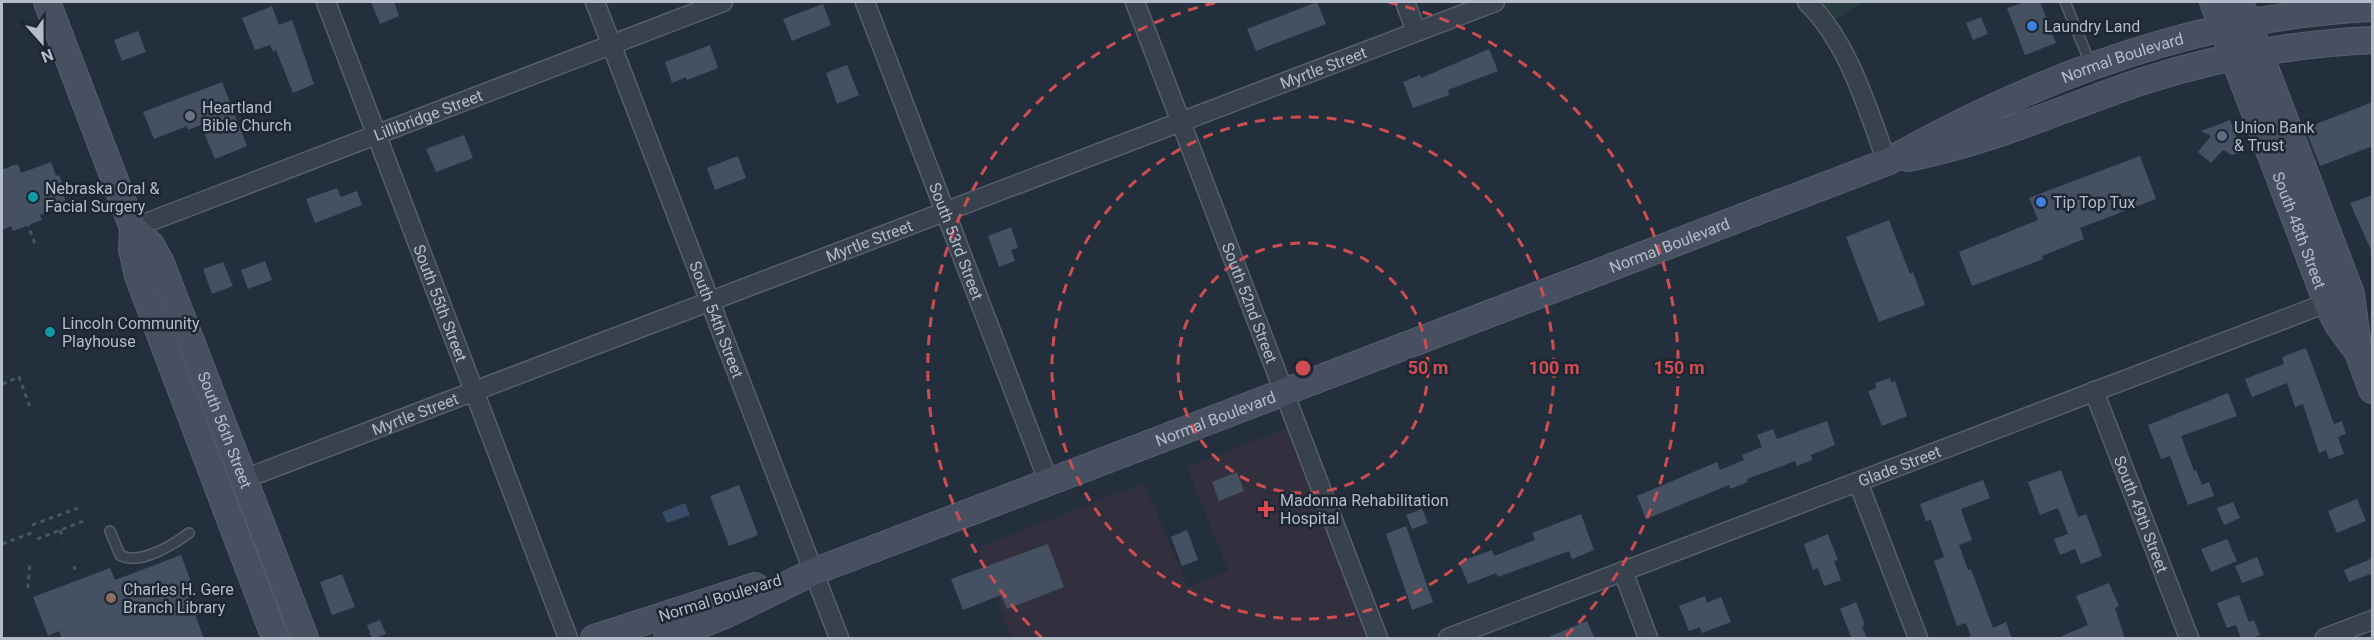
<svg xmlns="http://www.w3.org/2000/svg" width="2374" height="640" font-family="Roboto,sans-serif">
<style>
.medical{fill:#32303f}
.green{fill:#263c3f}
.water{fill:#394c67}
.building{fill:#455162}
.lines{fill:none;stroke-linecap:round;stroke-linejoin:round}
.service-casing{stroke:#565f6c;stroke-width:12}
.minor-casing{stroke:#565f6c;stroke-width:21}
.secondary-casing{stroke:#565f6c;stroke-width:28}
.path{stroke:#44595c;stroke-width:3;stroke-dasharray:4.5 4.5;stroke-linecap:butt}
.service{stroke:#38414e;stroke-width:9}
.minor{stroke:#38414e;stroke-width:18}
.secondary{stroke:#465061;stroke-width:26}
.ring{fill:none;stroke:#ce4d50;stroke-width:3;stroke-dasharray:10 8}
.shop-dot{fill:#3f7fe0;stroke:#1d2633;stroke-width:2}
.worship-dot{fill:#6b7280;stroke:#1d2633;stroke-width:2}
.service-dot{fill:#5c6f8a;stroke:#1d2633;stroke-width:2}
.culture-dot{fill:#0f9aa8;stroke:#1d2633;stroke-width:2}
.health-dot{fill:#e0444e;stroke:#1d2633;stroke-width:2}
.education-dot{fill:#8d6e63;stroke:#1d2633;stroke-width:2}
.labels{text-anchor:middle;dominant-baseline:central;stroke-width:5;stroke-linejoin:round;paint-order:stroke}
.poi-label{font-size:16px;fill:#b4bcc9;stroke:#1d2633;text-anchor:start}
.street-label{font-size:16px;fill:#b4bcc9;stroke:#1d2633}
.centre{fill:#ce4d50;stroke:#1d2633;stroke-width:3}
.ring-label{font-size:18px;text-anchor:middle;font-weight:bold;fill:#ce4d50;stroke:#1d2633;stroke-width:5;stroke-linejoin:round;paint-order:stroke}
</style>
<rect width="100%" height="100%" fill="#242f3e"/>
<!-- medical -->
<path class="medical" d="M1298 424 1378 638H1012L977 548 1144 483 1188 587 1228 571 1187 467Z"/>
<!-- green -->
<path class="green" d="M1819 2H1863L1826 25 1812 7Z"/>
<!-- water -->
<path class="water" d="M685 503 690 515 667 523 662 512Z"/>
<!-- building -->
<path class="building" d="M371 2H394L399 16 380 24Z
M1317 2 1326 24 1256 51 1247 29Z
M2025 2H2040L2056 43 2025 55 2007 8Z
M823 4 831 25 792 41 783 19Z
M272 6 279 25 292 20 314 84 293 93 276 50 273 52 270 45 255 50 242 18Z
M1981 17 1988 34 1973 40 1966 23Z
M138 31 146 52 122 61 114 40Z
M710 45 718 68 687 80 686 77 672 83 665 62Z
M1489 49 1498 71 1448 90 1449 95 1413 108 1403 82 1420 75 1421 78Z
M847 65 859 95 837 104 826 73Z
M222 82 247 146 215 159 201 125 188 130 187 126 154 139 143 112Z
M2373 102V146L2320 166 2305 128Z
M2230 120 2242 152 2232 155 2223 150 2211 163 2198 152 2211 136 2201 131Z
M464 135 473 158 436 172 426 149Z
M738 156 746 178 715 190 707 168Z
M2140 156 2156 199 2080 228 2084 239 2042 256 2043 259 1972 286 1959 252 2038 220 2029 198Z
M51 162 56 176 59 175 64 188 61 190 67 204 40 215 42 220 13 231 11 226 2 230V170L18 164 21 173Z
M337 188 341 197 357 191 362 205 315 223 306 199Z
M2373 195V250H2371L2350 203Z
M1889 220 1910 274 1913 272 1925 305 1879 322 1846 237Z
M1011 227 1018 248 1011 250 1015 261 999 267 988 236Z
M265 261 272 280 248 289 241 270Z
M223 262 233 286 212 294 203 269Z
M2306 348 2334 424 2342 421 2346 434 2338 437 2344 454 2329 459 2326 450 2319 453 2303 404 2295 407 2287 383 2252 397 2245 379 2284 364 2282 357Z
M1890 378 1891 382 1895 381 1907 416 1882 426 1868 391 1876 388 1875 383Z
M2228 393 2237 416 2181 436 2194 471 2196 470 2202 485 2209 482 2214 496 2188 505 2170 456 2161 459 2148 425Z
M1827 421 1835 445 1811 455 1812 460 1797 466 1795 461 1747 479 1748 482 1730 489 1729 485 1646 519 1637 496 1717 462 1720 470 1744 460 1742 455 1762 447 1757 435 1773 429 1777 439Z
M2061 470 2078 517 2086 514 2102 556 2081 564 2075 549 2060 555 2054 539 2068 534 2058 508 2040 515 2028 482Z
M1237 472 1244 491 1219 501 1212 482Z
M1983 480 1990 498 1961 509 1972 540 1959 545 1968 570 1971 569 1993 628 2006 622 2012 639H1967L1971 636 1966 623 1957 626 1934 561 1944 557 1931 520 1926 521 1920 504Z
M739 485 758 535 729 546 710 496Z
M2357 499 2366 521 2337 533 2328 511Z
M2233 502 2240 518 2224 525 2217 508Z
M1422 509 1428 523 1412 529 1406 515Z
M1581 514 1594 550 1572 559 1569 551 1498 577 1496 573 1468 584 1459 562 1492 550 1494 556 1535 540 1532 533Z
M1406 526 1433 602 1412 610 1386 534Z
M1187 530 1198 560 1182 566 1171 537Z
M1828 534 1838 560 1834 561 1841 580 1824 586 1818 568 1813 570 1804 544Z
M2227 539 2237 561 2211 572 2201 549Z
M1048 544 1064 587 1007 609 1001 595 963 610 951 579Z
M181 555 192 584 185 587 204 639H62L59 631 48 636 33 597 110 568 115 580Z
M2257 557 2264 575 2242 583 2235 566Z
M2373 558V573L2349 582 2344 570Z
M342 574 355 607 332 615 320 582Z
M2109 583 2119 606 2115 608 2125 639H2055L2088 625 2076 596Z
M2239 595 2249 622 2254 620 2260 635 2250 639H2241L2236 625 2227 628 2217 603Z
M1705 596 1707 603 1721 597 1731 622 1702 633 1700 627 1689 631 1679 606Z
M1856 602 1865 625 1862 626 1867 639H1852L1840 609Z
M380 620 386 634 372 639 367 625Z
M1587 621 1595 639H1546V638Z"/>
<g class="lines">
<!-- service casing -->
<g class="service-casing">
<path id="service" d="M2065 2 2091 65
M110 531 120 555C139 566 173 545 189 533"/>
</g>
<!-- minor casing -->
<g class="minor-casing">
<g id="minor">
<path id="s1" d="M326 2 568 638"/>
<path id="s2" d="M595 2 839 638"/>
<path id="s3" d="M865 2 1049 483"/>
<path id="s4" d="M1135 2 1378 638"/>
<path d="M1405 2 1416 31"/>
<path d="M1807 2C1849 43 1867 108 1887 162"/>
<path id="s5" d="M133 228 723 2"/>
<path id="s6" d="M2094 391 2189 638"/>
<path id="s7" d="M244 479 1495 2"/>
<path d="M1858 482 1918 638"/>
<path d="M1623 571 1648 638"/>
<path id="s8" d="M1448 638 2337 299"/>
<path d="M2325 638 2372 620"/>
</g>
</g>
<!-- secondary casing -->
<g class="secondary-casing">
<g id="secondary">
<path d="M47 2 133 228 132 249 138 276 275 638"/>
<path id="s9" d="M2213 2 2327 303 2338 325 2358 352"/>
<path d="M2240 2 2351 294 2359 355 2372 390"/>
<path d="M1908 158C1993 141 2063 108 2143 81 2217 57 2295 44 2372 40"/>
<path id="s10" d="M133 228 151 245 161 263 305 638"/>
<path d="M594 638 755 586"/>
<path id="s11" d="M667 638 725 615 813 572 1887 162C2035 78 2201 16 2372 8"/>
</g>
</g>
<!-- path -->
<path class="path" d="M2 171 17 166
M27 222 35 244
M2 384 19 377 31 410
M32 525 78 508
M60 530 63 539
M37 539 84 521
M2 544 34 532
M74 566 75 570
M28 588 30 562"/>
<!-- service -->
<use href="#service" class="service"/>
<!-- minor -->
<use href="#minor" class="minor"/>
<!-- secondary -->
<use href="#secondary" class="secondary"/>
</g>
<!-- distance rings -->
<g class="ring">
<circle cx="1303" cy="368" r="125"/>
<circle cx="1303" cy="368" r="251"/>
<path d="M1042 638A376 376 0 0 1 1218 2M1388 2A376 376 0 0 1 1564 638"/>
</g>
<!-- markers -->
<g class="shop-dot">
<circle cx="2032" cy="26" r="6"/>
<circle cx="2041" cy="202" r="6"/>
</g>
<circle class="worship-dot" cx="190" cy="116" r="6"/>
<circle class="service-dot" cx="2222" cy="136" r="6"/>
<g class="culture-dot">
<circle cx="33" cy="197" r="6"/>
<circle cx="50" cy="332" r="6"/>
</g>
<path class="health-dot" d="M1263 500h6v6h6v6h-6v6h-6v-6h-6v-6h6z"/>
<circle class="education-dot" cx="111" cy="598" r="6"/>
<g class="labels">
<!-- poi labels -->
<g class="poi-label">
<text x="2044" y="26">Laundry Land</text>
<text x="202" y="107">Heartland<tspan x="202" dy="18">Bible Church</tspan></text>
<text x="2234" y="127">Union Bank<tspan x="2234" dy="18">&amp; Trust</tspan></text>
<text x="45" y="188">Nebraska Oral &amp;<tspan x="45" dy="18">Facial Surgery</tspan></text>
<text x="2053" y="202">Tip Top Tux</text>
<text x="62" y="323">Lincoln Community<tspan x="62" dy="18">Playhouse</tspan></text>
<text x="1280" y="500">Madonna Rehabilitation<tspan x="1280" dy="18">Hospital</tspan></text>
<text x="123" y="589">Charles H. Gere<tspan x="123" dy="18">Branch Library</tspan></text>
</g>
<!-- street labels -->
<g class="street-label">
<text stroke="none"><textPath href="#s11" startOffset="1568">Normal Boulevard</textPath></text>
<text stroke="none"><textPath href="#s7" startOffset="1155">Myrtle Street</textPath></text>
<text stroke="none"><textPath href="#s5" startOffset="316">Lillibridge Street</textPath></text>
<text stroke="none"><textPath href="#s9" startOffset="244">South 48th Street</textPath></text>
<text stroke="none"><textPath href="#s7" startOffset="669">Myrtle Street</textPath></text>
<text stroke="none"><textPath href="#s3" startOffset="256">South 53rd Street</textPath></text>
<text stroke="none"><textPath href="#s11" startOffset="1077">Normal Boulevard</textPath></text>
<text stroke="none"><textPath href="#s1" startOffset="322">South 55th Street</textPath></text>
<text stroke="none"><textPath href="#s4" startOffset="322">South 52nd Street</textPath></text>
<text stroke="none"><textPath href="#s2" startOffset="340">South 54th Street</textPath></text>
<text stroke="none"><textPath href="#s7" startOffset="183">Myrtle Street</textPath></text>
<text stroke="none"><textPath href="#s11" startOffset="591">Normal Boulevard</textPath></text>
<text stroke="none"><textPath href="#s10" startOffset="224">South 56th Street</textPath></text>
<text stroke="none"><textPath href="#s8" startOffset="483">Glade Street</textPath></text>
<text stroke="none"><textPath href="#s6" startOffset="132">South 49th Street</textPath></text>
<text transform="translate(720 598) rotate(-17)">Normal Boulevard</text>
</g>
</g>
<circle cx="1303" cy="368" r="9" class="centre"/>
<g class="ring-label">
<text x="1428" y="374">50 m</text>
<text x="1554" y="374">100 m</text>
<text x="1679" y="374">150 m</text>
</g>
<!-- border -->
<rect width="2374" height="640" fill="none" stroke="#b4bcc9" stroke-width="6"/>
<!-- north arrow -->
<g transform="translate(42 42) rotate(159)" stroke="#1d2633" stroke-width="4.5" paint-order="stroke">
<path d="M0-4.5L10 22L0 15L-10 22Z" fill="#b4bcc9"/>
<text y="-9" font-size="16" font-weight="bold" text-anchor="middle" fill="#b4bcc9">N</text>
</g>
</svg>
